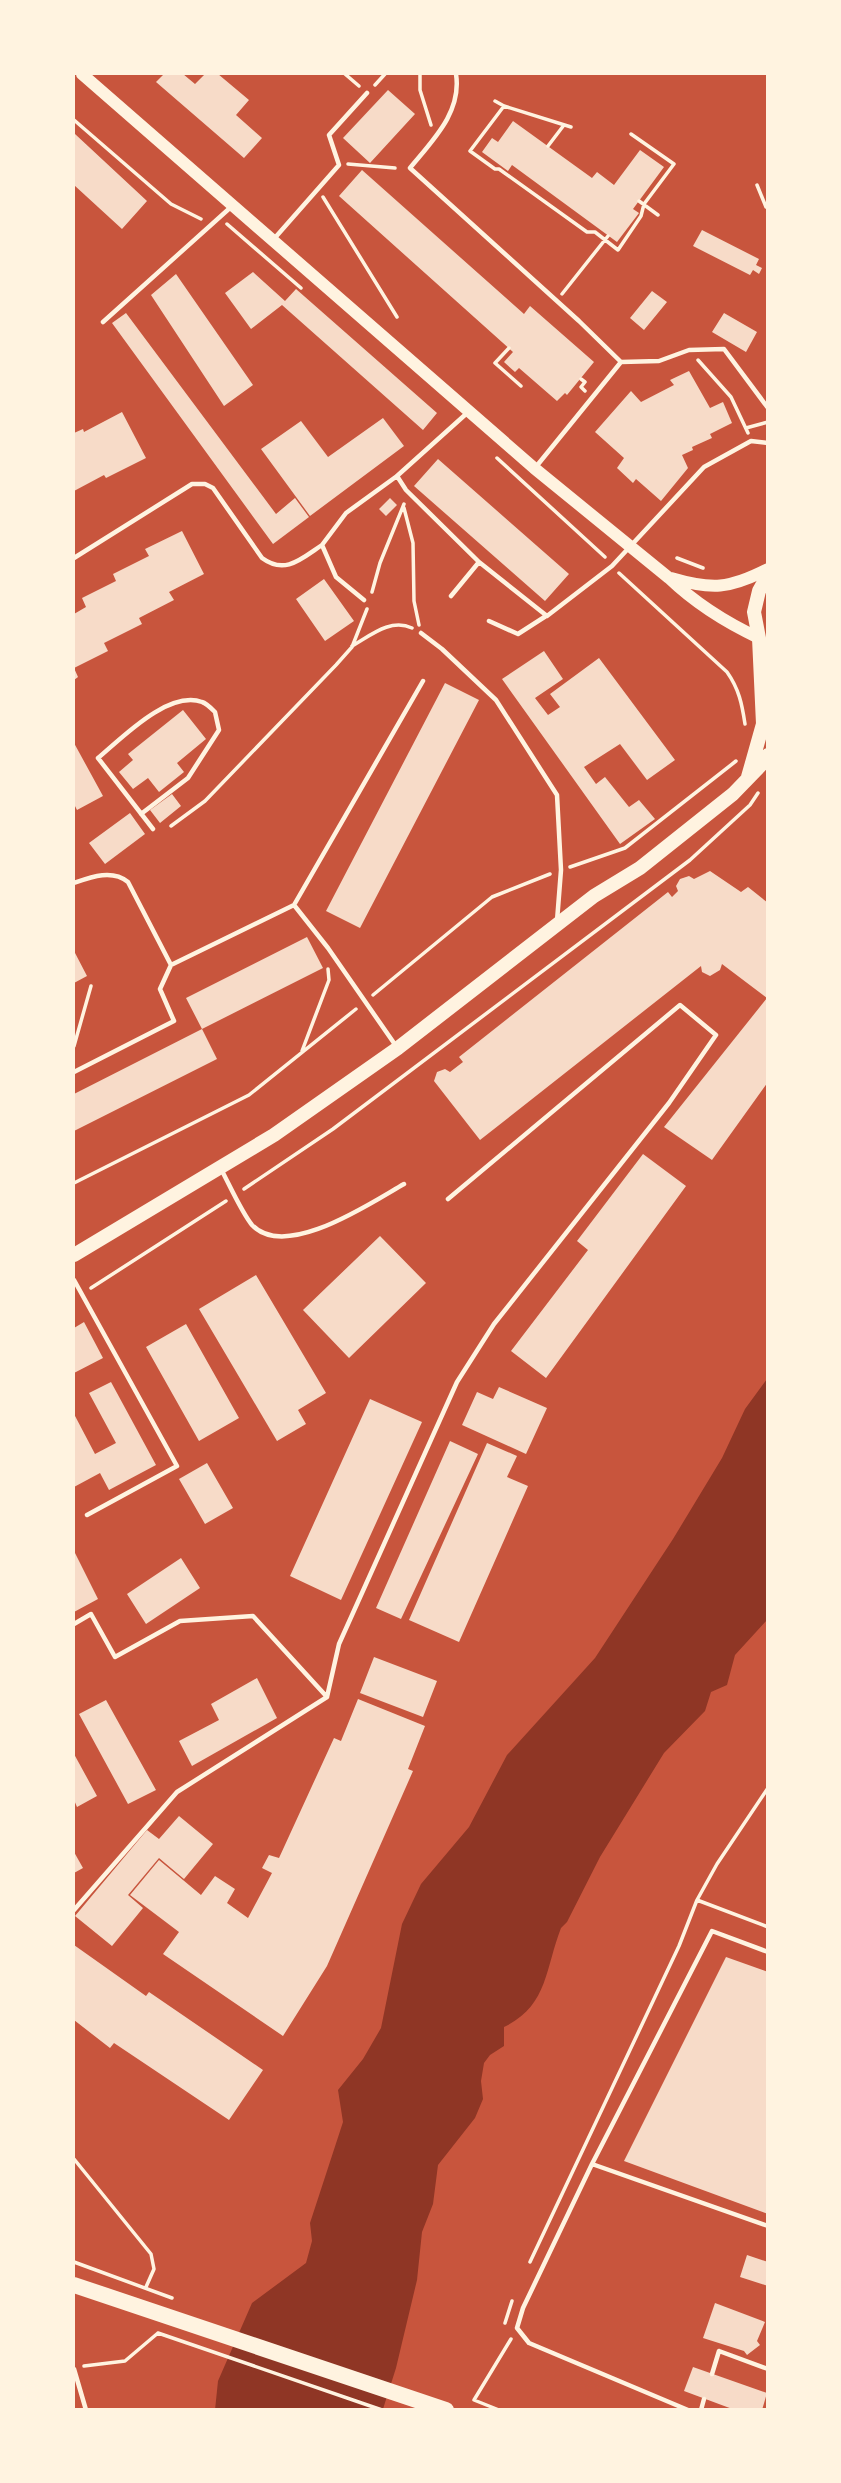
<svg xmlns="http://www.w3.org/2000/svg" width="841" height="2483" font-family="'Exo 2',sans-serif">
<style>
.water{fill:#8f3625}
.building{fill:#f7dbc8}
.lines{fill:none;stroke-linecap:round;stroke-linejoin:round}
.path{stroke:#fff3e0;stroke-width:3.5}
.service{stroke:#fff3e0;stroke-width:4.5}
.tertiary{stroke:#fff3e0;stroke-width:12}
.secondary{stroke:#fff3e0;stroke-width:14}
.trunk{stroke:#fff3e0;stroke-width:16}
</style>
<rect width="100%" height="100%" fill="#c8553d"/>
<!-- water -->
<path class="water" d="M767 1379V1620L735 1655 727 1685 711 1692 705 1711 664 1753 600 1857 567 1922 561 1928C545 1969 548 2006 504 2027V2046L490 2055 484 2063 481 2081 483 2099 475 2118 438 2165 433 2204 422 2232 417 2280 396 2368 383 2409 215 2410 218 2381 252 2303 306 2263 312 2241 310 2223 343 2122 338 2090 363 2059 381 2028 402 1924 421 1884 469 1827 507 1755 595 1658 673 1539 722 1458 745 1409Z"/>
<!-- building -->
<path class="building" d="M164 74H183L195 84 205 74H218L249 100 236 115 262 138 244 158 156 82Z
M388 90 415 114 370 163 343 138Z
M513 121 592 178 597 172 614 185 640 150 664 167 633 209 639 213 617 242 512 165 508 171 482 152 492 138 498 142Z
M75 134 147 201 122 229 74 185Z
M362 170 524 314 530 306 594 362 567 395 565 393 557 401 519 368 515 372 504 362 513 352 339 196Z
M702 230 759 259 756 265 762 268 759 274 753 270 750 275 693 246Z
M253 272 285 301 296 289 437 413 423 430 282 305 251 329 225 293Z
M176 274 253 385 224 406 151 295Z
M652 291 667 302 644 330 630 318Z
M126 313 276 514 295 498 309 517 273 544 112 323Z
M724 313 757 332 746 352 712 332Z
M689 371 710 408 723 402 732 423 710 434 712 438 692 447 693 450 682 455 688 468 661 501 636 479 633 483 617 468 624 458 595 432 631 391 641 402 674 385 670 380Z
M122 412 146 458 106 478 104 475 74 491V433L83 429 84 432Z
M383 418 404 446 310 516 261 449 301 421 328 457Z
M438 459 569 574 545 601 414 486Z
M390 498 397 505 386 516 379 509Z
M182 531 204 574 169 592 174 600 139 618 142 624 104 643 108 651 74 668 78 677 74 680V614L86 607 82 598 116 581 113 574 149 556 145 549Z
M324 579 354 621 325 641 296 599Z
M544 651 563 679 535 698 548 715 560 707 550 694 599 658 675 760 647 780 620 744 584 767 596 784 605 777 629 807 639 800 655 819 620 844 502 679Z
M445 683 479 700 360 928 326 911Z
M183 710 206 739 177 763 184 772 159 792 148 778 133 789 119 772 133 760 128 754Z
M74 743 103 796 77 810 74 804Z
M172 794 181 806 160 823 150 810Z
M130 813 145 834 105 864 89 843Z
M710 871 741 892 748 887 768 903V1082L712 1160 664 1127 767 998 722 964 720 970 710 976 702 972 701 966 480 1140 434 1081 437 1072 445 1069 450 1072 463 1062 459 1057 668 892 672 897 678 891 676 886 680 879 689 876 694 879Z
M307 937 323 968 202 1029 186 998Z
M74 951 87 976 74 983Z
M202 1029 217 1059 74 1131V1094Z
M643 1154 686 1186 546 1378 511 1351 588 1250 577 1241Z
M380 1236 426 1283 349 1358 303 1310Z
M256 1275 326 1393 298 1410 306 1424 277 1441 199 1309Z
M84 1322 103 1358 74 1373V1328Z
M186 1324 239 1418 199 1441 146 1347Z
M111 1382 156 1465 109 1490 100 1473 74 1487V1414L95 1454 116 1443 89 1393Z
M499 1387 547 1408 526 1454 462 1425 477 1392 493 1399Z
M370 1399 422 1422 341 1600 290 1576Z
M450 1441 478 1454 401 1619 376 1608Z
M487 1443 517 1456 507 1477 528 1486 459 1642 409 1620Z
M207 1463 233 1508 205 1524 179 1479Z
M74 1551 98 1599 74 1612Z
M181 1558 200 1588 146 1624 127 1594Z
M374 1657 437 1681 423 1717 360 1693Z
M257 1678 277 1718 192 1766 179 1741 219 1720 211 1704Z
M358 1699 425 1726 408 1769 413 1771 327 1966 283 2036 163 1954 179 1932 130 1895 159 1860 201 1895 215 1876 235 1889 227 1903 248 1918 272 1873 262 1868 269 1855 279 1858 334 1738 341 1741Z
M106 1700 156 1790 128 1804 79 1714Z
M74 1754 97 1796 77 1807 74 1800Z
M179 1816 213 1844 184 1879 159 1858 128 1895 143 1908 112 1946 75 1916 147 1830 159 1839Z
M74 1852 83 1868 74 1873Z
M74 1945 146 1996 149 1992 263 2070 229 2120 114 2043 110 2048 74 2020Z
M726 1957 768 1972V2214L624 2161Z
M747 2255 768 2262V2286L740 2277Z
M715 2303 765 2322 757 2341 760 2345 747 2355 744 2351 703 2338Z
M693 2367 767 2393 762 2410H735L684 2391Z"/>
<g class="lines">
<!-- path -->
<path class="path" d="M345 74 359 86
M420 74V90L431 125
M375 85 385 74
M495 101 504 106 571 127
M504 106 470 151 495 169H499L587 232H595L618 250 641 216 644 204 674 164 631 134
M74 120 171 204 201 219
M548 146 564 125
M348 164 395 168
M757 185 766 207
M323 197 397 317
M639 201 658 215
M227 224 301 288
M562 294 608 236
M509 348 495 363 521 386
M698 360 731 397 748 433
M581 379 585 382 581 387 585 391
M746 428 768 422
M497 458 605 557
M404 508 413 543 414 601 419 625
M677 558 703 568
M619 573 727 672C739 689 742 704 745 724
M372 592 380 563 404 504
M352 646C370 636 390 618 412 628
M171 826 205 801 336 665 352 647 367 609
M570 867 625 848 736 761
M373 995 492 897 550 874
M74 1046 91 986
M302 1051 329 980 328 969
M74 1183 249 1095 356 1009
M244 1189 333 1129 690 860 750 805 758 793
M91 1288 226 1201
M697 1900 768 1927
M74 2159 151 2254 154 2269 146 2287
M74 2262 172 2298
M530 2262 679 1946 697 1900 717 1864 768 1788
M505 2323 512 2301
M158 2333 382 2410
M84 2366 125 2361 158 2333
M499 2410 474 2400 511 2339"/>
<!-- service -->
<path class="service" d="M456 74C462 112 433 140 410 168L579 321 621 362
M273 240 339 165 329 135 367 93
M103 322 231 207
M535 468 621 362 659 361 689 350 724 349 768 408
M397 476 406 490 479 562 547 616 612 566 704 467 751 441 768 443
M74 558 192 484H205L213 488 262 558C285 575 301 559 322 545
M451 596 479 562
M364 600 336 577 322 545 346 513 397 476 466 414
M489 621 518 634 546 616
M421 633 442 649 496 700 557 795 561 870 557 921
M141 814 188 778 219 730 215 712C212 709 206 703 202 702 168 690 122 738 98 758L153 829
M74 883C91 877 112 869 128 882L171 965
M294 905 328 948 396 1046
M74 1072 174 1021 160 989 171 965 294 905 423 681
M221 1169C229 1184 242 1213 252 1225 286 1261 372 1202 404 1184
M74 1280 177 1466 87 1515
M74 1624 91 1614 115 1657 180 1621 253 1616 327 1697 177 1792 74 1910
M327 1697 339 1644 457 1382 494 1324 669 1103 716 1035 680 1005 448 1199
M768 1952 712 1931 592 2164 768 2226
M592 2164 523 2308 517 2328 529 2343 688 2410
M74 2369 86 2410
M712 2374 719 2351 768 2369
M701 2410 704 2399"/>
<!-- tertiary -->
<path class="tertiary" d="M82 74 534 468 669 578C696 604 725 622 759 638
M671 578C712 590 729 589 768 569"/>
<!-- secondary -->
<path class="secondary" d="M748 777 763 724 759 638 754 612 759 591 768 575
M74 1255 274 1135 398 1048 594 896 640 868 733 794 761 765 768 755"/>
<!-- trunk -->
<path class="trunk" d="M74 2285 446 2410"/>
</g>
<!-- border -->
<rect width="841" height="2483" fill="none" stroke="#fff3e0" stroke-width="150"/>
</svg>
